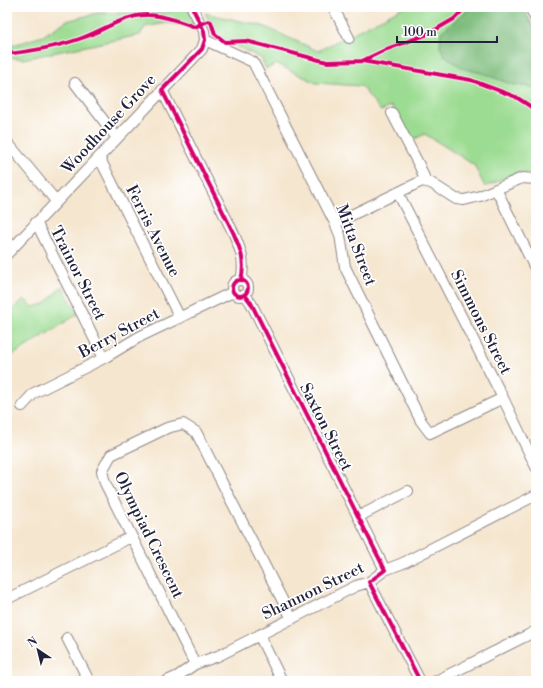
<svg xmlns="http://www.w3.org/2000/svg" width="543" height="688" font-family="'Libre Bodoni',serif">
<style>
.green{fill:#9cdc92;stroke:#5f7f66}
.forest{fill:#7dbc7c;stroke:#506f5c}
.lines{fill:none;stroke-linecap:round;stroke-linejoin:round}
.minor-casing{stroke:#8c8485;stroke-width:12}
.major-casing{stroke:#8c8485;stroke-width:14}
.minor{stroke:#fff;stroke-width:10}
.major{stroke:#fff;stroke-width:12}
.cycleway-casing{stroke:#fff;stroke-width:6}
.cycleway{stroke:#d6006c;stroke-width:4}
.labels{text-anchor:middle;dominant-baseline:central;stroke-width:3.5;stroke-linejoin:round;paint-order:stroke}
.street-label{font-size:16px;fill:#22223b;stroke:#fff}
</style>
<rect width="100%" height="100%" fill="#fff"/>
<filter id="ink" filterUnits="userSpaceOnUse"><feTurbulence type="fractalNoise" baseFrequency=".025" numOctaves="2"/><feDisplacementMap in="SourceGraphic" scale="8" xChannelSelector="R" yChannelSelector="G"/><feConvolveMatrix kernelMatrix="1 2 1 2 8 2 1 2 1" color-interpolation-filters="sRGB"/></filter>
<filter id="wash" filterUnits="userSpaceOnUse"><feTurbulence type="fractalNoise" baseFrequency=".012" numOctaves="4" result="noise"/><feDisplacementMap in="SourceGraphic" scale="16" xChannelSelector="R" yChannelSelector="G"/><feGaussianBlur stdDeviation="0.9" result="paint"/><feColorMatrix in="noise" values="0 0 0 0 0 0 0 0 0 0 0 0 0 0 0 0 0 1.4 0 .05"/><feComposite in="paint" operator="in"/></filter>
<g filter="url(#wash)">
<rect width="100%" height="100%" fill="#f5e6cf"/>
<!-- green -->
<path class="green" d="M181 7H188L195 27 167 23 145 27 140 35 23 59 7 57V45L10 46 43 36 66 21 98 13H166Z
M404 7H523L536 32V175L518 172 485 187 474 165 425 134 410 141 391 106 381 111 361 86 316 83 277 64 266 69 261 58 217 37 205 13 263 26 318 51Z
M62 286 78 314 13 355 7 345V314L24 299 33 307 45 304Z"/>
<!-- forest -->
<path class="forest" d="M472 7H523L536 32V88L510 84 482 73 464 69 445 56 440 47 441 32Z"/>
</g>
<g filter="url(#ink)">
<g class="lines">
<!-- minor casing -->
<g class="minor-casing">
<path id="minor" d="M333 7 349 38
M205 40 253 62 335 223 340 235 345 267 421 421 430 433 503 398
M75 83 117 138
M162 90 233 232C240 248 246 262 241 280
M392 113 420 167 424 177 422 181
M7 142 56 201
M99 157 180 318
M496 189 536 270
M398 193 503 398 536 467
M36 222 104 358
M335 223 422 181 431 183 456 199 464 200 480 196 522 178 536 179
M7 254 202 49 205 40 204 31 192 7
M232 288a8 8 0 1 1 16 0a8 8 0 1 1-16 0Z
M245 295 251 303 385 570
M22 406 34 393 104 358 139 337 233 292
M358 517 408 491
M369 582 420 681
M7 599 131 537
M259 635 282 681
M67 638 89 681
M195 664 105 483 102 471 111 455 167 428 183 424 196 432 292 619
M167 681 178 676 195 664 218 656 356 586 369 582 385 570 403 563 536 495
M436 681 536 631"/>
</g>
<!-- major casing -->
<g class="major-casing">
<path id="major" d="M531 7 536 17"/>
</g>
<!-- minor -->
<use href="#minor" class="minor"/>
<!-- major -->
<use href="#major" class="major"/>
<!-- cycleway casing -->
<g class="cycleway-casing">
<path id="cycleway" d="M192 7 204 31 205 40 202 49 162 90 233 232C240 248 246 262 241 280
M7 54C32 51 58 47 82 38 102 31 126 14 148 15 162 15 182 22 195 27L208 21 211 22 215 34 225 42 246 41 327 62 362 61 471 80 516 97 536 110
M362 61 387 49 428 34 454 19 466 7
M232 288a8 8 0 1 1 16 0a8 8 0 1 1-16 0Z
M245 295 251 303 385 570 369 582 420 681"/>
</g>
<!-- cycleway -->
<use href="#cycleway" class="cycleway"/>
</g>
</g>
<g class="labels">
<!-- street labels -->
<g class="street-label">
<text transform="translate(109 124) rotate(-47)">Woodhouse Grove</text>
<text transform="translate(153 231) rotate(63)">Ferris Avenue</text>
<text transform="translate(356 245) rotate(69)">Mitta Street</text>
<text transform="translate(78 273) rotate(63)">Trainor Street</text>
<text transform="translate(481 322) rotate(63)">Simmons Street</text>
<text transform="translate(119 333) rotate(-28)">Berry Street</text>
<text transform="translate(326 427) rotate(63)">Saxton Street</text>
<text transform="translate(149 535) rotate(64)">Olympiad Crescent</text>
<text transform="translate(313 591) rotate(-26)">Shannon Street</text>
</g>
</g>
<!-- margin -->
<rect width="543" height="688" fill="none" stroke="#fff" stroke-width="24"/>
<!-- north arrow -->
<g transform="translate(38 650) rotate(325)" stroke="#ffffff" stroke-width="3" paint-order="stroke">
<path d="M0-3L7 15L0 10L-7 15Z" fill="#22223b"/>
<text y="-6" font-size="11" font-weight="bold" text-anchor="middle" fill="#22223b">N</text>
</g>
<!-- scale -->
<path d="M397 36v6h100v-6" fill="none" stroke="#22223b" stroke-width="2"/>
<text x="403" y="36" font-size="12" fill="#22223b" stroke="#ffffff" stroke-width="3" paint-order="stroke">100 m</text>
</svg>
